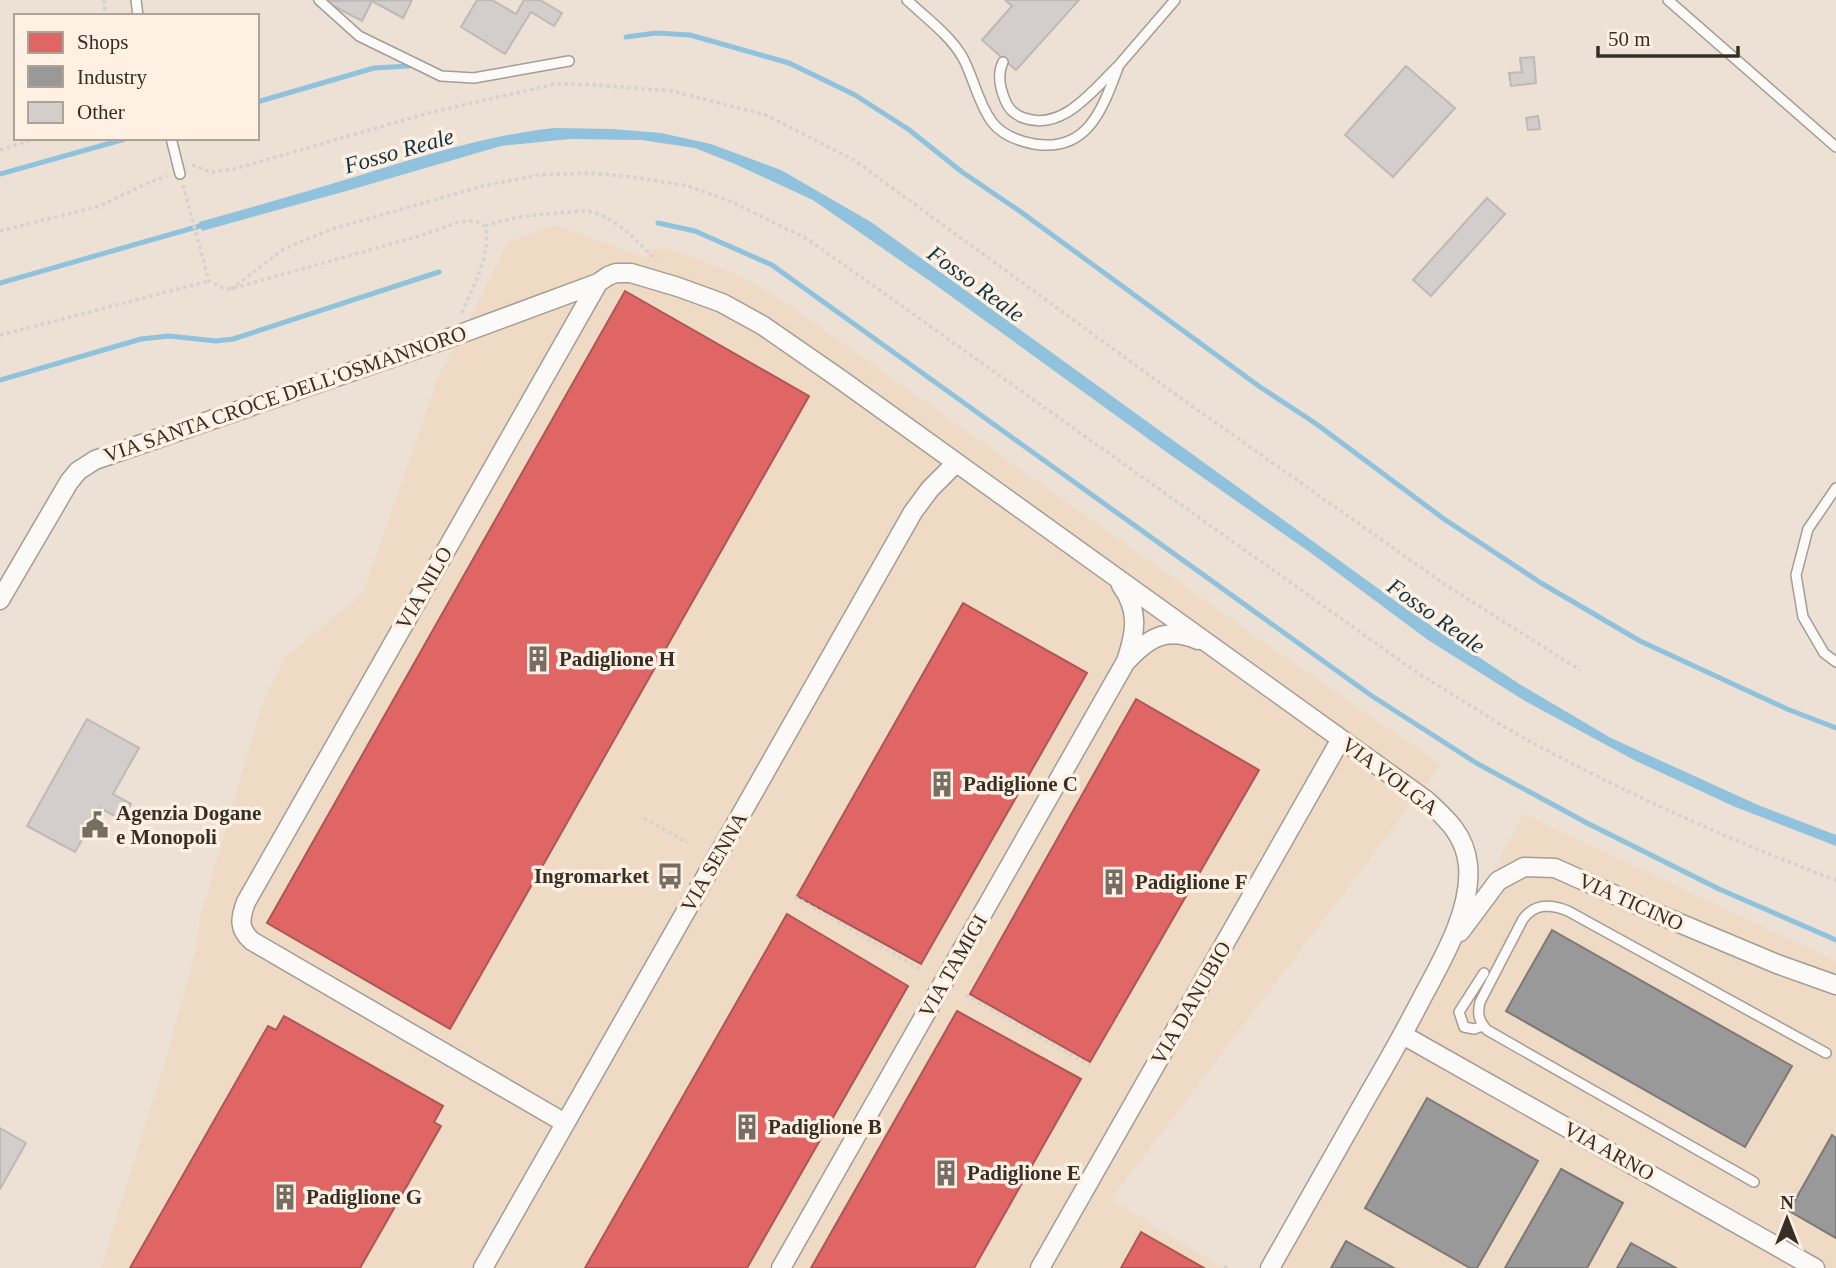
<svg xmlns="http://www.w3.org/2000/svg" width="1836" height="1268" font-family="Georgia,serif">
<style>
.built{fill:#eedac5}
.water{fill:#90c2dd}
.shops{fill:#e06666;stroke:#ad5653;stroke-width:2}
.industry{fill:#999;stroke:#7c7976;stroke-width:2}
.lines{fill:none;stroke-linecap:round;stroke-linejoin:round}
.stream{stroke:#90c2dd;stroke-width:5}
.building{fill:#d3cdcc;stroke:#bfb8b7;stroke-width:2}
.lane-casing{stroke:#a59c93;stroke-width:12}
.street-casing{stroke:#a59c93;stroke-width:21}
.path{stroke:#d6d3ce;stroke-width:3.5;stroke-dasharray:3.5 3.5;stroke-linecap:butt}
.lane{stroke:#fcfaf9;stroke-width:9}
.street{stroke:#fcfaf9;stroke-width:18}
.labels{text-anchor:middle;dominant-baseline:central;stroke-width:7;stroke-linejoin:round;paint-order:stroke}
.street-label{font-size:21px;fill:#372f26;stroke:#fef1e3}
.poi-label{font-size:21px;font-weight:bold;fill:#372f26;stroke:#fef1e3;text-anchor:start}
.water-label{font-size:23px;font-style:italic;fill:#113346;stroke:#fef1e3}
</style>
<rect width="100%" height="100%" fill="#ece1d4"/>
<!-- built -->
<path class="built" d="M555 225 647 258 651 249 667 248 731 272 757 285 789 305 1272 648 1441 765 1111 1199 1222 1268H101L167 1055 195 953 201 914 261 708 284 658 363 593 439 375 463 332 508 242Z
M1524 814 1836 961V1268H1272L1403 1037Z"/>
<!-- water -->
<path class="water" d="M555 128 613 129 661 133 711 144 781 170 871 222 1412 613 1521 685 1611 738 1758 805 1836 835V846L1733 806 1634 760 1525 701 1428 640 1311 553 1172 456 937 286 813 200 735 164 695 148 641 140 570 139 501 146 350 190 202 231 199 222C253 207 305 192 358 176 423 156 487 135 555 128Z"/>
<!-- shops -->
<path class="shops" d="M625 291 809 396 450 1029 267 923Z
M963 603 1087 673 921 964 797 896Z
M1136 699 1259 770 1090 1062 970 994Z
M787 914 908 986 747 1268H585Z
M957 1011 1081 1079 974 1268H811Z
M284 1016 443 1106 434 1122 441 1126 360 1268H130L268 1026 276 1030Z
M1141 1232 1204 1268H1121Z"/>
<!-- industry -->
<path class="industry" d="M1552 930 1792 1066 1745 1147 1506 1011Z
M1427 1098 1538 1161 1477 1268H1470L1365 1208Z
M1832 1135 1836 1138V1238L1789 1211Z
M1561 1169 1623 1203 1587 1268H1505Z
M1346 1241 1394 1268H1331Z
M1631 1243 1676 1268H1617Z"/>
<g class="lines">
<!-- stream -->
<path class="stream" d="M626 37 656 33 690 35 789 63 855 95 908 129 962 172 1021 212 1260 387 1315 423 1444 519 1541 583 1640 641 1787 709 1836 728
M257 102 374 68 409 66
M0 174 125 139
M658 223 695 231 772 265 1372 696 1478 764 1587 823 1719 889 1836 940
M0 283 207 224
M0 380 141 339 169 336 216 341 233 339 439 272"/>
</g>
<!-- building -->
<path class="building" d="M412 0 403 18 372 1 362 21 324 1Z
M477 0H492L516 14 524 0H540L562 13 554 26 531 12 505 54 461 27Z
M1005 0H1079L1016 70 982 40 1012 6Z
M1534 57 1536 83 1511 86 1509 73 1522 72 1520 58Z
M1406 66 1455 108 1393 177 1345 135Z
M1538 116 1540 129 1528 130 1526 118Z
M1487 198 1505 214 1431 296 1413 280Z
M87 719 139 748 113 794 131 804 122 820 100 808 75 852 27 826Z
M0 1128 26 1143 0 1189Z"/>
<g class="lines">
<!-- lane casing -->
<g class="lane-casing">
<path id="lane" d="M136 0 138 16
M319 0 359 36 441 76 474 78 569 61
M907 0C926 18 950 35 963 58 974 79 978 103 992 122 1002 135 1018 141 1034 144 1089 153 1103 107 1119 65 1094 89 1063 132 1024 118 1015 115 1008 108 1005 100 1000 88 997 74 1003 62
M1668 0 1836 147
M1119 65 1175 0
M171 138 180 174
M1836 488 1808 529 1796 575 1803 617 1824 653 1836 662
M1483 1026 1474 1029 1464 1027 1459 1012 1484 973
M1754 1182 1487 1030C1479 1021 1477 1014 1480 1002L1523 919C1535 903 1551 904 1568 911L1826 1053"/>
</g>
<!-- street casing -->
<g class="street-casing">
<path id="street" d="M1121 585C1139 610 1136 631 1127 658
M0 600 69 482 78 471 95 460 452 337 598 283
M1460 932 1498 881 1524 867 1555 868 1653 912 1777 964 1836 985
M1403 1035 1815 1268
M565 1123 252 941C238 929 240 918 246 902L598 283 608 276 616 273H631L678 287 722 303 762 325 840 379 1426 800C1447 819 1465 835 1468 865 1472 908 1444 957 1424 994 1406 1029 1387 1063 1367 1097 1335 1154 1302 1211 1270 1268
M483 1268 913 512 930 489 956 463
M781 1268 1125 663C1147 639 1165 626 1198 640
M1040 1268 1341 739"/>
</g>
<!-- path -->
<path class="path" d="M104 0 105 16
M0 150 38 138
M192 165 211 172 234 169 432 112 556 84 595 85 671 91 766 115 854 160 1175 394 1447 586 1580 670
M183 185 209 281 223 288 231 289 419 236 459 222 475 221 485 226C492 255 472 288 461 315
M485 226C514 216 541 214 571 212 577 211 586 210 592 212 617 219 639 242 656 261
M0 231 100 206 145 184 167 176
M231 289 284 249 332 229 483 186 538 175 590 173 632 177 688 186 732 202 809 240 1419 674C1454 695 1489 718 1524 738 1625 793 1729 840 1836 880
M0 335 209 281
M644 818 688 843
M795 897 920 969
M966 995 1090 1066
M1224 1266 1228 1268"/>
<!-- lane -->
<use href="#lane" class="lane"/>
<!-- street -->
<use href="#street" class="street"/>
</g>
<!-- icons -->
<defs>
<g id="building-bare" transform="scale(2.1)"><path d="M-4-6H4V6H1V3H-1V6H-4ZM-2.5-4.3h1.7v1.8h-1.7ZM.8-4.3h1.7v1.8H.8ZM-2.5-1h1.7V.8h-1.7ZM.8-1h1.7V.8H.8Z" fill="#766d63" stroke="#fef1e3" stroke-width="2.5" paint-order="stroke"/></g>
<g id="civic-bare" transform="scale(2.1)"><path d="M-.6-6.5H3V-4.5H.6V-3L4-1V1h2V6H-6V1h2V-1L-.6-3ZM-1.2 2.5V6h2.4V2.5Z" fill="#766d63" stroke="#fef1e3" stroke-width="2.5" paint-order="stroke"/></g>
<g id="bus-bare" transform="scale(2.1)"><path d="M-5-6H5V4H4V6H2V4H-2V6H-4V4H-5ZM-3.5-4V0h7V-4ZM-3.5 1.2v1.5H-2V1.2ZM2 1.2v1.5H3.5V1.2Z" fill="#766d63" stroke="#fef1e3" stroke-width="2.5" paint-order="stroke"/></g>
</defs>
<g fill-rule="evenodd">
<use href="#building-bare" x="538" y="659"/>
<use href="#building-bare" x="942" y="784"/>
<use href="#civic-bare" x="95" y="825"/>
<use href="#bus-bare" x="670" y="876"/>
<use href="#building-bare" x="1114" y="882"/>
<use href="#building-bare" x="747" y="1127"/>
<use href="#building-bare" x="946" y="1173"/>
<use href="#building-bare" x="285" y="1197"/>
</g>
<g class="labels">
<!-- street labels -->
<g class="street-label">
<text transform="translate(285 394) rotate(-19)">VIA SANTA CROCE DELL'OSMANNORO</text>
<text transform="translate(424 588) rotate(-60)">VIA NILO</text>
<text transform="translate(1390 776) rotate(37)">VIA VOLGA</text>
<text transform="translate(714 862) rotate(-60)">VIA SENNA</text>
<text transform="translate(1631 902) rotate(24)">VIA TICINO</text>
<text transform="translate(953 966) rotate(-60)">VIA TAMIGI</text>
<text transform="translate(1191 1003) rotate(-60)">VIA DANUBIO</text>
<text transform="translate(1609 1151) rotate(29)">VIA ARNO</text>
</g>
<!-- poi labels -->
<g class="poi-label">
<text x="559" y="659">Padiglione H</text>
<text x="963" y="784">Padiglione C</text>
<text x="116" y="813">Agenzia Dogane<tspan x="116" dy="24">e Monopoli</tspan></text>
<text x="649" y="876" text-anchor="end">Ingromarket</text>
<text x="1135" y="882">Padiglione F</text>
<text x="768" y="1127">Padiglione B</text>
<text x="967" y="1173">Padiglione E</text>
<text x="306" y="1197">Padiglione G</text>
</g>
<!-- water labels -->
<g class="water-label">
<text transform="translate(399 151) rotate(-16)">Fosso Reale</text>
<text transform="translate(976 284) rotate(36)">Fosso Reale</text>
<text transform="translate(1436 616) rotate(35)">Fosso Reale</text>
</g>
</g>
<!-- legend -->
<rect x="14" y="14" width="245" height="126" fill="#fef1e3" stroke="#aea397" stroke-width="2"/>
<rect x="28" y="32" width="35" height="21" fill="#e06666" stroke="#aea397" stroke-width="2"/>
<text x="77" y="49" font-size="21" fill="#372f26">Shops</text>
<rect x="28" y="66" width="35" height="21" fill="#999999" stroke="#aea397" stroke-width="2"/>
<text x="77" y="84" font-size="21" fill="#372f26">Industry</text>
<rect x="28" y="102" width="35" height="21" fill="#d3cdcc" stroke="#aea397" stroke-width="2"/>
<text x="77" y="119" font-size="21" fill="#372f26">Other</text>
<!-- north arrow -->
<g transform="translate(1787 1219)" stroke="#fef1e3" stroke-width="5" paint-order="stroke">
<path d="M0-5L12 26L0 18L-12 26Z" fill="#372f26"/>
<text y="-10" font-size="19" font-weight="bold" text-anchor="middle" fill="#372f26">N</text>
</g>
<!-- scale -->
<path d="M1598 46v10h140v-10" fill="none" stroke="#372f26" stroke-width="3.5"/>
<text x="1608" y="46" font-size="21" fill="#372f26" stroke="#fef1e3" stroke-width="5" paint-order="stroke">50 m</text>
</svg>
